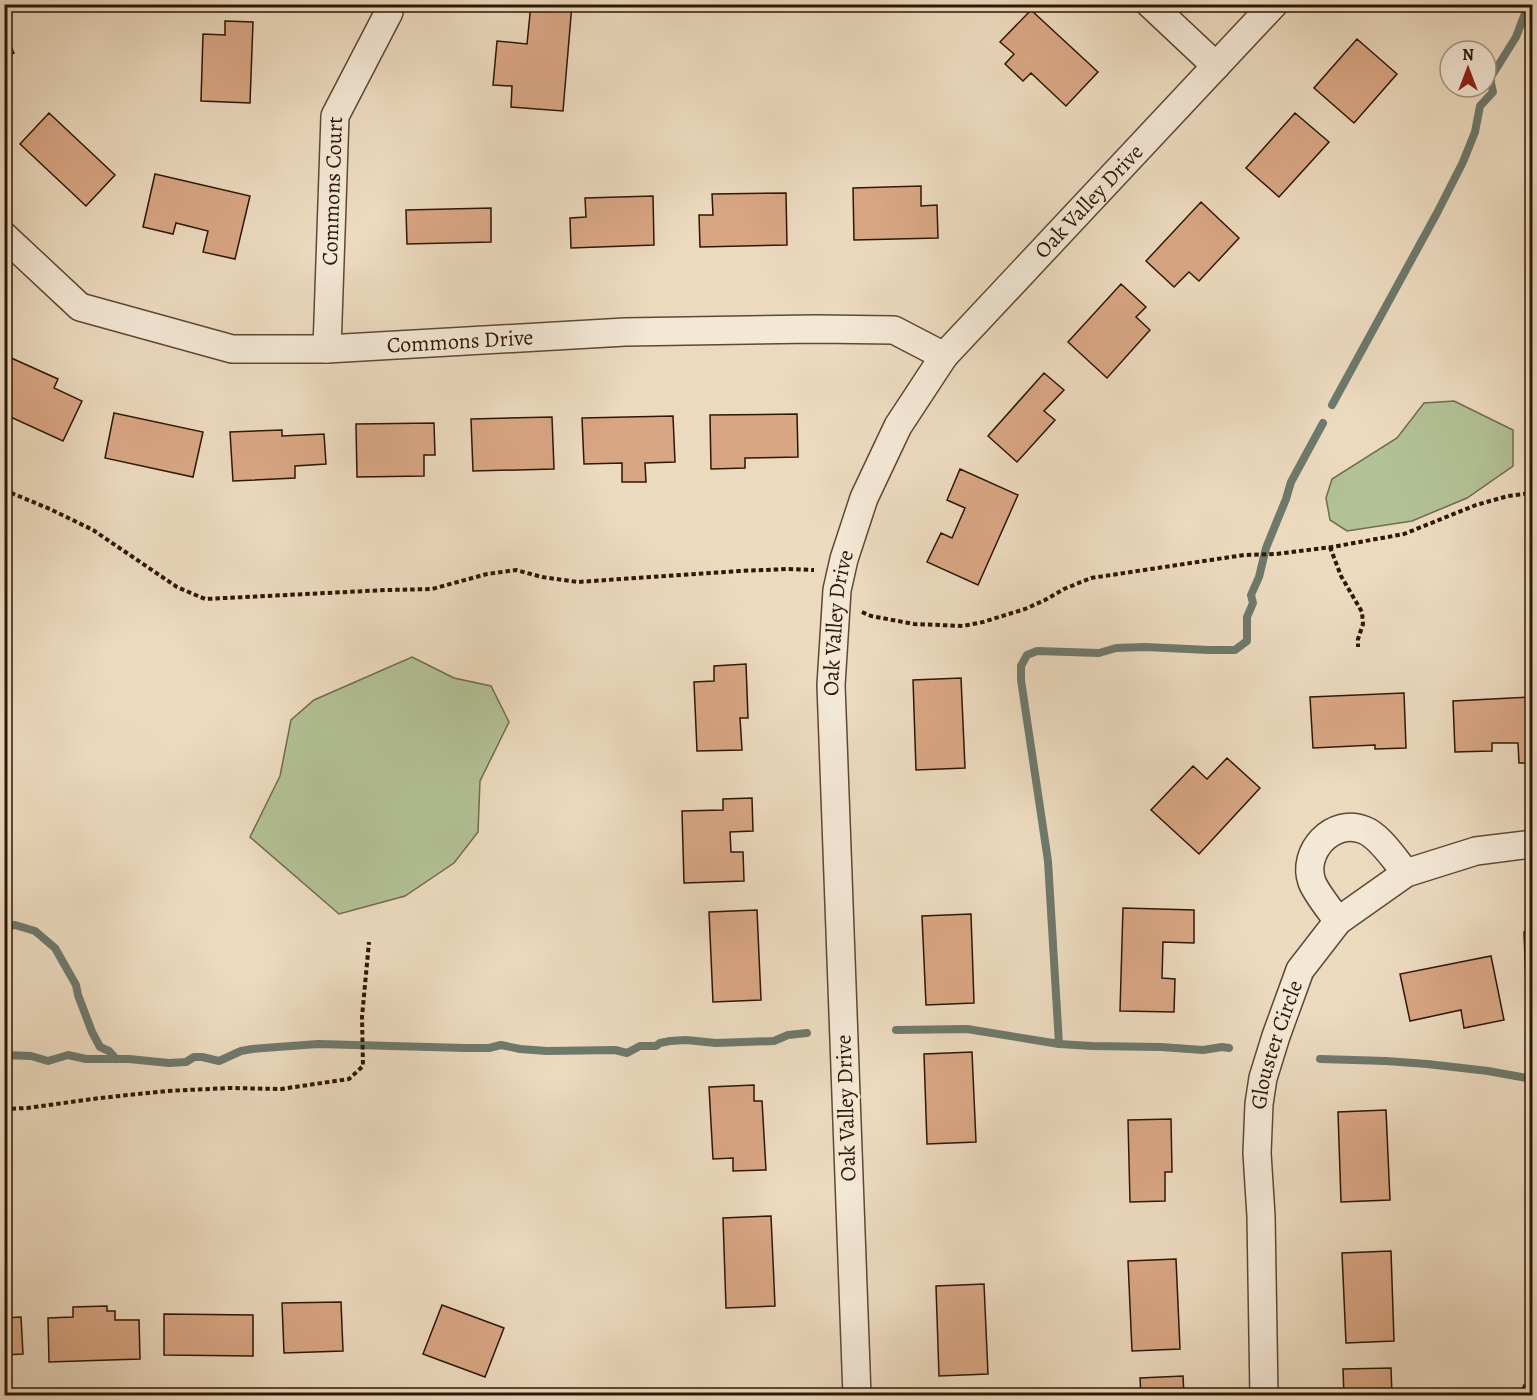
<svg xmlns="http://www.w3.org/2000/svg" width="1537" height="1400" font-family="Alegreya,serif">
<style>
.green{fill:#b3c196;stroke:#706c4e;stroke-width:1.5}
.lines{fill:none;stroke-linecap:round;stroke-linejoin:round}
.stream{stroke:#6e796c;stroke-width:8}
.building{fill:#d9a684;stroke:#2e1705;stroke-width:1.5}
.minor-casing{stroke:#5e4834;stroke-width:30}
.path{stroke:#2e1705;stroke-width:4;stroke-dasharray:4.5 3;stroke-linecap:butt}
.minor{stroke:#f3e7d5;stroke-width:27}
.labels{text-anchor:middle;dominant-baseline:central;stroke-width:5;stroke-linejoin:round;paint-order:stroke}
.street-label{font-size:22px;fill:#2e1705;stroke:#f3e7d5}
</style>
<rect width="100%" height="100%" fill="#ecdabf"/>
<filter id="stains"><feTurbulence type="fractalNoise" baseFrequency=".00333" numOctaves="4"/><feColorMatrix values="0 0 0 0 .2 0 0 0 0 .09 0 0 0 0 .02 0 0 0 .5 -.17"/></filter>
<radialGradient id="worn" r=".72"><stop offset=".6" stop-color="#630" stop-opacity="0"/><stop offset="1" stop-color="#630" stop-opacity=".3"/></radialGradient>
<!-- green -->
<path class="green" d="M1454 401 1513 430V466L1467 498 1412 521 1347 531 1330 520 1326 498 1332 479 1397 438 1424 403Z
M412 657 454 678 491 686 509 722 480 781 478 832 454 863 405 896 339 914 250 837 280 776 291 720 314 700Z"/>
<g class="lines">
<!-- stream -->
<path class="stream" d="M1332 405 1437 213 1463 162 1475 132 1480 106 1493 92 1491 83V77L1516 37 1524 16 1530 4
M4 927 15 925 35 931 55 948 76 985 78 995 92 1032 100 1047 109 1051 116 1059
M896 1030 967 1029 1059 1044 1092 1046 1161 1047 1203 1050 1222 1047 1229 1048
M1059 1044 1048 861 1021 680V666L1027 655 1037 651 1099 653 1116 648 1145 647 1209 650H1235L1247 641V617L1253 603 1251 595 1259 577 1266 548 1286 499 1291 482 1323 423
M4 1055 31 1056 48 1061 68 1055 86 1059H129L169 1063 186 1062 194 1057H202L219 1061 241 1051 252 1049 318 1044 465 1048H489L501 1045 520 1049 547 1051 615 1050 627 1053 640 1046H656L660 1043 670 1041 686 1040 716 1043 774 1041 788 1035 807 1033
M1320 1059 1386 1061 1427 1064 1488 1071 1532 1079"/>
</g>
<!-- building -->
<path class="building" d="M531 4H572L563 111 511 107 512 86 493 85 497 41 527 44Z
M1031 10 1098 72 1066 106 1031 73 1023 81 1005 64 1014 54 1000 42Z
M225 21 253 22 250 103 201 101 203 34 225 35Z
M4 32 14 53 4 57Z
M1357 39 1397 74 1354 123 1314 88Z
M49 113 115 175 86 206 20 144Z
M1295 113 1329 142 1279 197 1246 168Z
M155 174 250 196 235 259 203 252 208 231 176 223 173 234 143 227Z
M921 186V206L937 205 938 238 854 240 853 188Z
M786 193 787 245 700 247 699 215H713L712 194Z
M653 196 654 245 571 248 570 218 586 217 585 198Z
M1201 202 1239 238 1199 281 1189 272 1174 287 1146 261Z
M491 208V242L407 244 406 210Z
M1121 284 1146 307 1136 317 1150 330 1107 378 1068 342Z
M9 357 58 379 54 388 82 401 63 441 4 414V403L10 392 4 390V367Z
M1044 373 1064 390 1044 411 1055 420 1017 462 988 436Z
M114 413 203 432 193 477 105 458Z
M797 414 798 457 745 458V468L711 469 710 415Z
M673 416 675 462 645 463 646 482H622V463L584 464 582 418Z
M552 417 554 469 473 471 471 419Z
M434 423 435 455H424V476L357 477 356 424Z
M282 430V436L324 434 326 464 295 466V478L233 481 230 432Z
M960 469 1018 495 978 585 927 562 941 533 952 538 965 508 947 500Z
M746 664 748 718H740L742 750 697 751 694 682 714 681V666Z
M961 678 965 768 916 770 913 680Z
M1404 693 1406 748 1375 749V745L1313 748 1310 697Z
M1532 697V763H1519L1518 743H1492V751L1455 752 1453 701Z
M1227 758 1260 788 1199 854 1151 810 1193 766 1207 779Z
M752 798 753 831 730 832 731 852H743L744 881 684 883 682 811 723 810V799Z
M1123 908 1194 910V943L1163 942 1162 978 1175 979 1174 1012 1120 1011Z
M757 910 761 1000 713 1002 709 912Z
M971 914 974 1003 926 1005 922 916Z
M1524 932H1532V983H1526Z
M1491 956 1504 1020 1464 1028 1461 1010 1410 1021 1400 974Z
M972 1052 976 1142 927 1144 924 1054Z
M754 1085V1101H762L766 1170 733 1171V1158L713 1159 709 1087Z
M1386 1110 1390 1200 1341 1202 1338 1112Z
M1171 1119 1172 1172H1165V1201L1130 1202 1128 1120Z
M771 1216 775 1306 726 1308 723 1218Z
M1391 1251 1394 1341 1346 1343 1342 1253Z
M1176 1259 1180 1349 1132 1351 1128 1261Z
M984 1284 988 1374 939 1376 936 1286Z
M341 1302 343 1351 284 1353 282 1303Z
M442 1305 504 1328 485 1377 423 1354Z
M107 1306V1311H115V1320H139L140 1359 49 1362 48 1318 73 1317V1307Z
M164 1314 253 1315V1356L164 1355Z
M21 1317 23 1354 4 1355V1318Z
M1391 1368 1392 1396H1344L1343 1369Z
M1183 1376 1184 1396H1141L1140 1378Z"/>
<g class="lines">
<!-- minor casing -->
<g class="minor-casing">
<g id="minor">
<path d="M1150 4 1216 66"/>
<path id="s1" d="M4 236 80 307 232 349H327L625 332 816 329 894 330 944 356"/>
<path id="s2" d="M327 349 335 116 389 12"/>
<path d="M1338 921C1331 911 1316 893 1312 882 1301 852 1333 817 1364 830 1380 836 1395 860 1406 873"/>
<path id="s3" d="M857 1396 831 685 837 590 844 559 864 498 898 426 944 356 1274 4"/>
<path id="s4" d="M1264 1396 1261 1216 1257 1153 1259 1104 1263 1078 1276 1036 1300 970 1338 921 1406 873 1476 851 1532 844"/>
</g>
</g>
<!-- path -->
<path class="path" d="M4 490 50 509 93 530 177 587 205 599 387 590 432 589 487 574 516 570 542 577 578 582 739 571 788 569 814 570
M1330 547 1341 576 1362 612 1363 624 1358 639V647
M862 612 871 616 914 624 963 626 983 622 1025 609 1045 600 1064 589 1091 578 1244 555 1276 554 1332 547 1404 534 1476 505 1508 496 1532 493
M4 1109 27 1108 100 1098 167 1091 229 1088 281 1089 349 1079 363 1066 362 1017 369 942
M1521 1396 1532 1367"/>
<!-- minor -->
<use href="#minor" class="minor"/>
</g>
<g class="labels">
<!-- street labels -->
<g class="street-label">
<text stroke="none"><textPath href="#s2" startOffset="158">Commons Court</textPath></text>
<text stroke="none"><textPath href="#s3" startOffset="1278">Oak Valley Drive</textPath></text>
<text stroke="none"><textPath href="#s1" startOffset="490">Commons Drive</textPath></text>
<text stroke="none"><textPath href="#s3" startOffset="774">Oak Valley Drive</textPath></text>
<text stroke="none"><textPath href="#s4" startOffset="354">Glouster Circle</textPath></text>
<text transform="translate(846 1108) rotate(-92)">Oak Valley Drive</text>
</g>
</g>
<!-- margin -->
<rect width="1537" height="1400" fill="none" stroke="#ecdabf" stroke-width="24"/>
<rect x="6" y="6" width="1525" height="1388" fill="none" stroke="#2e1705" stroke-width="3"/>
<rect x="12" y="12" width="1513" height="1376" fill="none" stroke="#2e1705" stroke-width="1.5"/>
<!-- north arrow -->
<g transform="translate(1468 69)"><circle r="28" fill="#f3e7d5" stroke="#a49482" stroke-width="1.5"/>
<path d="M0-4.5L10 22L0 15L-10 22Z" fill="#8f2418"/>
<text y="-9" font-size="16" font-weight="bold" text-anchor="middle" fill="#2e1705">N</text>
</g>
<rect width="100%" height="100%" filter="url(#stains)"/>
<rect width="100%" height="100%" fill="url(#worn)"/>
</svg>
